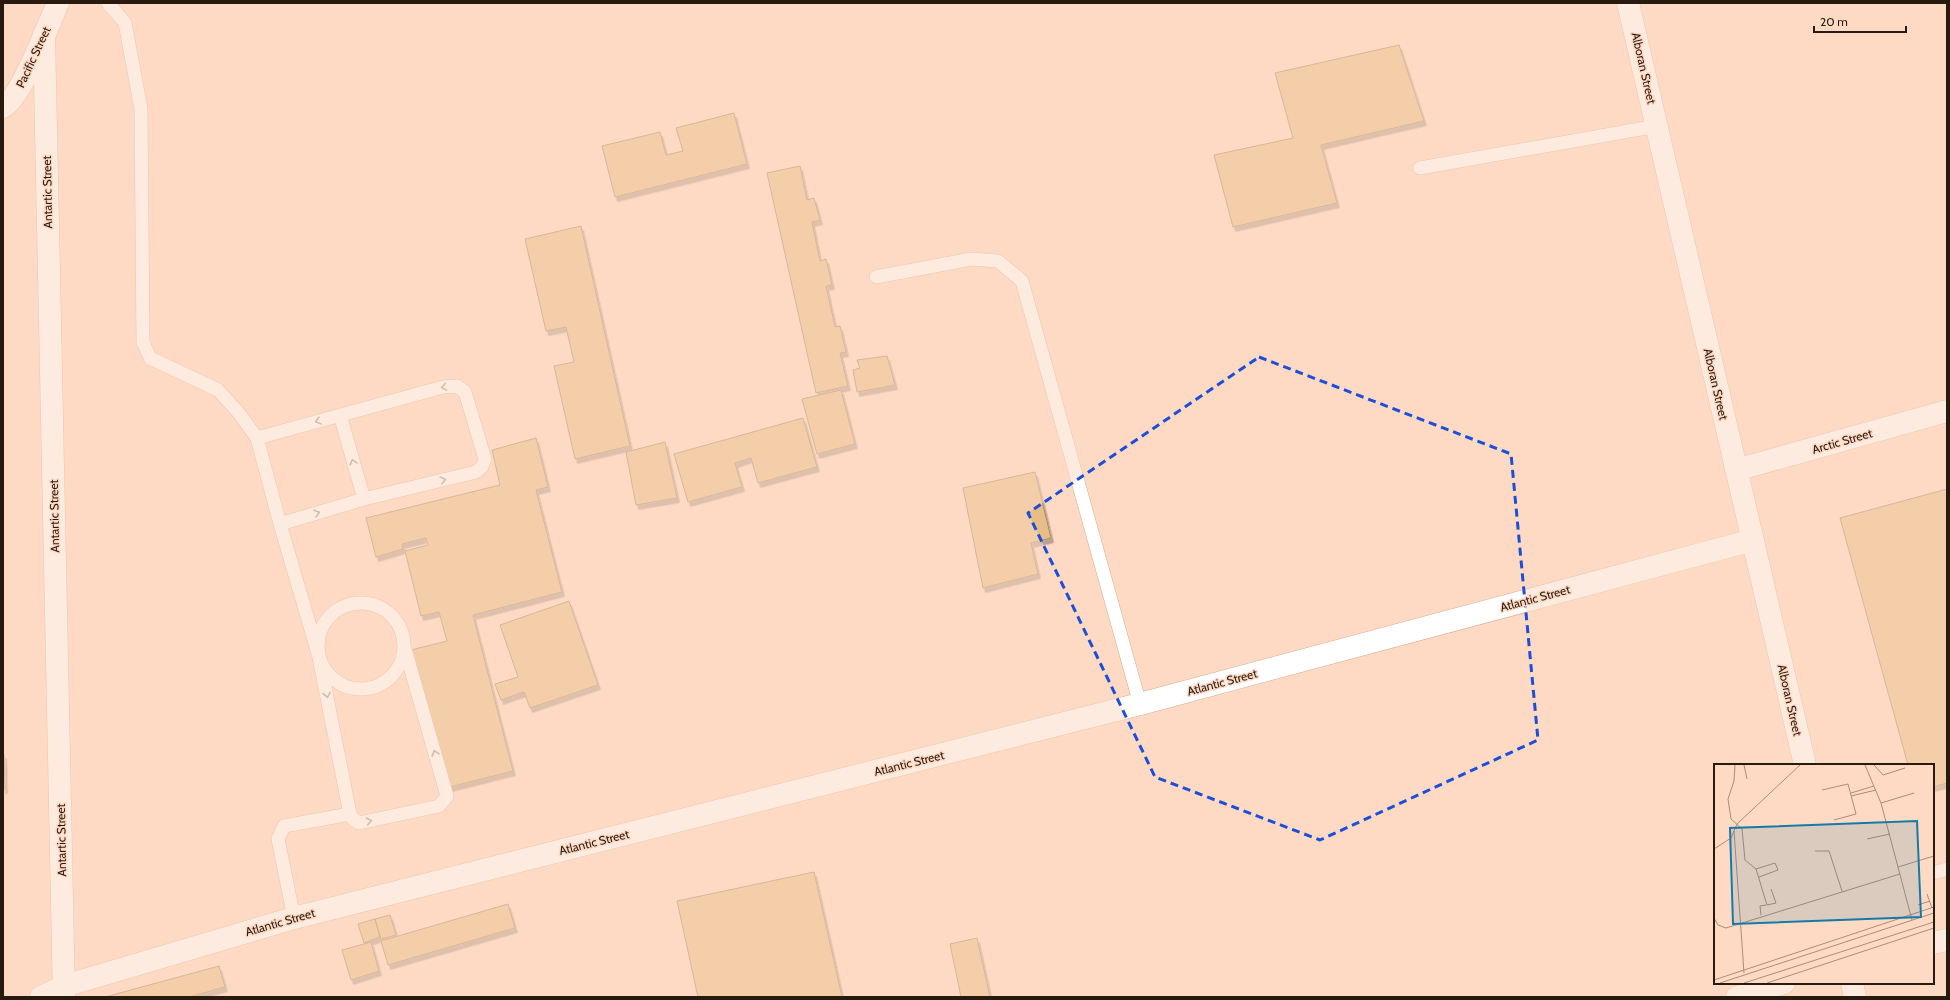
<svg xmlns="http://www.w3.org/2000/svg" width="1950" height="1000" font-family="Cabin,sans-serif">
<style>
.building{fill:#e7be88;stroke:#a88b66;filter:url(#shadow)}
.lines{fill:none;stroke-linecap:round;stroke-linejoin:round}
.service-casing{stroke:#d8ad92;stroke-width:14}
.minor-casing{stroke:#d8ad92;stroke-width:23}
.service{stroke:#fff;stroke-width:13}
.minor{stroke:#fff;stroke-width:22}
.oneway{stroke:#9f9893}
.marked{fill:none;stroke:#1d4ed8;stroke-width:3;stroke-dasharray:8 5;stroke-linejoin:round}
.labels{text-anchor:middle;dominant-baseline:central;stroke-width:3;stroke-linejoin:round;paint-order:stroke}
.street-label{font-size:12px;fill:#291a0f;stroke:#fedac4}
.inset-road{fill:none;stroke:#a98d7c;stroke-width:1}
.view{fill:#157ba6;fill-opacity:0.15;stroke:#157ba6;stroke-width:2}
.inset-edge{fill:none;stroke:#291a0f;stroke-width:2}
</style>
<defs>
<filter id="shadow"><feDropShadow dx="2.5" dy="4.5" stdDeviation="0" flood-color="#0004"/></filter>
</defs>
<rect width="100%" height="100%" fill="#fedac4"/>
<!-- building -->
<path class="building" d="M1399 45 1424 121 1321 145 1337 203 1233 227 1214 155 1293 138 1275 73Z
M734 113 747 164 615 197 602 146 660 132 666 155 683 151 676 128Z
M800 166 807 200 814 198 820 220 812 222 820 261 826 259 832 285 826 286 835 327 840 326 846 352 840 353 848 386 816 393 767 173Z
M581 226 630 446 575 459 554 366 574 362 566 327 546 331 525 239Z
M887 356 895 385 857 392 853 370 860 368 857 360Z
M841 390 855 444 817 454 802 399Z
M803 418 817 467 758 483 751 458 735 463 742 487 688 502 674 454Z
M536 438 548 487 536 490 562 592 473 615 513 771 446 788 411 650 447 641 439 612 421 616 405 551 428 545 426 538 402 544 403 549 376 557 366 518 500 485 492 450Z
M665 442 677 498 636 505 626 452Z
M1035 472 1051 538 1031 543 1038 574 983 588 963 488Z
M1947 489V783L1933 787V765H1908L1840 518Z
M569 601 598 685 530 708 524 692 501 700 495 684 518 677 500 625Z
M3 754H4L5 789H3Z
M814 872 842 997H698L677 901Z
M508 904 515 928 388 965 381 941Z
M390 915 396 935 381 939 375 919Z
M375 919 380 937 364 943 358 924Z
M977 938 990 997H961L950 944Z
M371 942 379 971 351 980 342 950Z
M219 966 225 987 189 997H105Z"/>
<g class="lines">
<!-- service casing -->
<g class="service-casing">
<path id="service" d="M108 3 125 23 141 109 143 342 150 358 218 390 238 412 257 438 280 524 319 657 350 814 353 819 359 823 439 806 447 796 405 649
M1420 168 1657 126
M876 277 971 259 998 261 1022 281 1140 704
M340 415 364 499
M257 438 443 387 457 386 465 392 485 459 482 467 476 472 364 499 280 524
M318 646a43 43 0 1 1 86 0a43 43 0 1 1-86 0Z
M1933 873 1947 869
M294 918 278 839 284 826 350 814"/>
</g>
<!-- minor casing -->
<g class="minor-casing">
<path id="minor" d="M1628 3 1805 765
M44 34 64 997
M3 107C22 97 48 25 58 3
M1736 470 1947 411
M1933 943 1947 940
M1852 983 1855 997
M41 997 64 986 294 918 1140 704 1753 540
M1737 997 1784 983"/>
</g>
<!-- service -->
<use href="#service" class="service"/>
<!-- minor -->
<use href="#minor" class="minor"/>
</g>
<!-- one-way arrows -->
<defs><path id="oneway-chevron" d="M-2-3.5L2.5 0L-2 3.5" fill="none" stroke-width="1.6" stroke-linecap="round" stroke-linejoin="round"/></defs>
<g class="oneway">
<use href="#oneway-chevron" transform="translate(444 387) rotate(170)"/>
<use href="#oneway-chevron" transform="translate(318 421) rotate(165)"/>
<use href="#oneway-chevron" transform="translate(353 462) rotate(-106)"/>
<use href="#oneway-chevron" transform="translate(443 480) rotate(-14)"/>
<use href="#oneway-chevron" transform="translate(317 513) rotate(-16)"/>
<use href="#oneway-chevron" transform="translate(327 695) rotate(79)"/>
<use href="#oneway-chevron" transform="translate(435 753) rotate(-106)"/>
<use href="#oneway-chevron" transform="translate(369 821) rotate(-12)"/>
</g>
<!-- marked area -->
<path d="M0 0H1950V1000H0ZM1259 357 1511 454 1538 740 1320 840 1155 777 1028 513Z" fill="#fedac4" fill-opacity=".55" fill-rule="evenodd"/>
<path class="marked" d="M1259 357 1511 454 1538 740 1320 840 1155 777 1028 513Z"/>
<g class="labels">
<!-- street labels -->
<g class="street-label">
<text transform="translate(33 57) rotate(-65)">Pacific Street</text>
<text transform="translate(1644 68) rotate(77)">Alboran Street</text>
<text transform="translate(47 192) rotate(-91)">Antartic Street</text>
<text transform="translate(1716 384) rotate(77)">Alboran Street</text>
<text transform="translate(1842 441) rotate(-16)">Arctic Street</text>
<text transform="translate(54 516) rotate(-91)">Antartic Street</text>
<text transform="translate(1535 598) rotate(-15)">Atlantic Street</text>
<text transform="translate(1222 682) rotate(-15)">Atlantic Street</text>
<text transform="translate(1790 700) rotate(77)">Alboran Street</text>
<text transform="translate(909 763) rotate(-14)">Atlantic Street</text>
<text transform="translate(61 840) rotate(-91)">Antartic Street</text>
<text transform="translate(594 842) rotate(-14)">Atlantic Street</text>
<text transform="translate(280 922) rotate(-16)">Atlantic Street</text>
</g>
</g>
<!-- overview -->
<g transform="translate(1714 764)">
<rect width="220" height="220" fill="#fedac4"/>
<path class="inset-road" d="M21 1 20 17 14 35 17 55 28 65 31 96 42 105 53 141 62 139 57 125M30 1 33 15M151 1 167 39 198 156M160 1 169 11 191 4M108 26 134 20 142 50 120 56M137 29 160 22M137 32 162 26M167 39 200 29M20 67 30 209M153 75 176 70M0 85 17 74 23 60 86 1M101 87H115L128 127M184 103 220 92M42 105 61 99 64 106 45 113M213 130 218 144M204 141 216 137M47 151 46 142 52 141M0 154 4 161 12 164 186 110M0 216 220 143M6 219 220 149M30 219 220 158M53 219 220 164"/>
<path class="view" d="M203 57 207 153 19 160 16 64Z"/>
<rect width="220" height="220" class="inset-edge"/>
</g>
<!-- border -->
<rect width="1950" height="1000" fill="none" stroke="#291a0f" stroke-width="8"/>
<!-- scale -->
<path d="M1814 26v6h92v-6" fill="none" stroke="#291a0f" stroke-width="2"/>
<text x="1820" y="26" font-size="12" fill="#291a0f" stroke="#fedac4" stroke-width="3" paint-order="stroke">20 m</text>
</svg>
